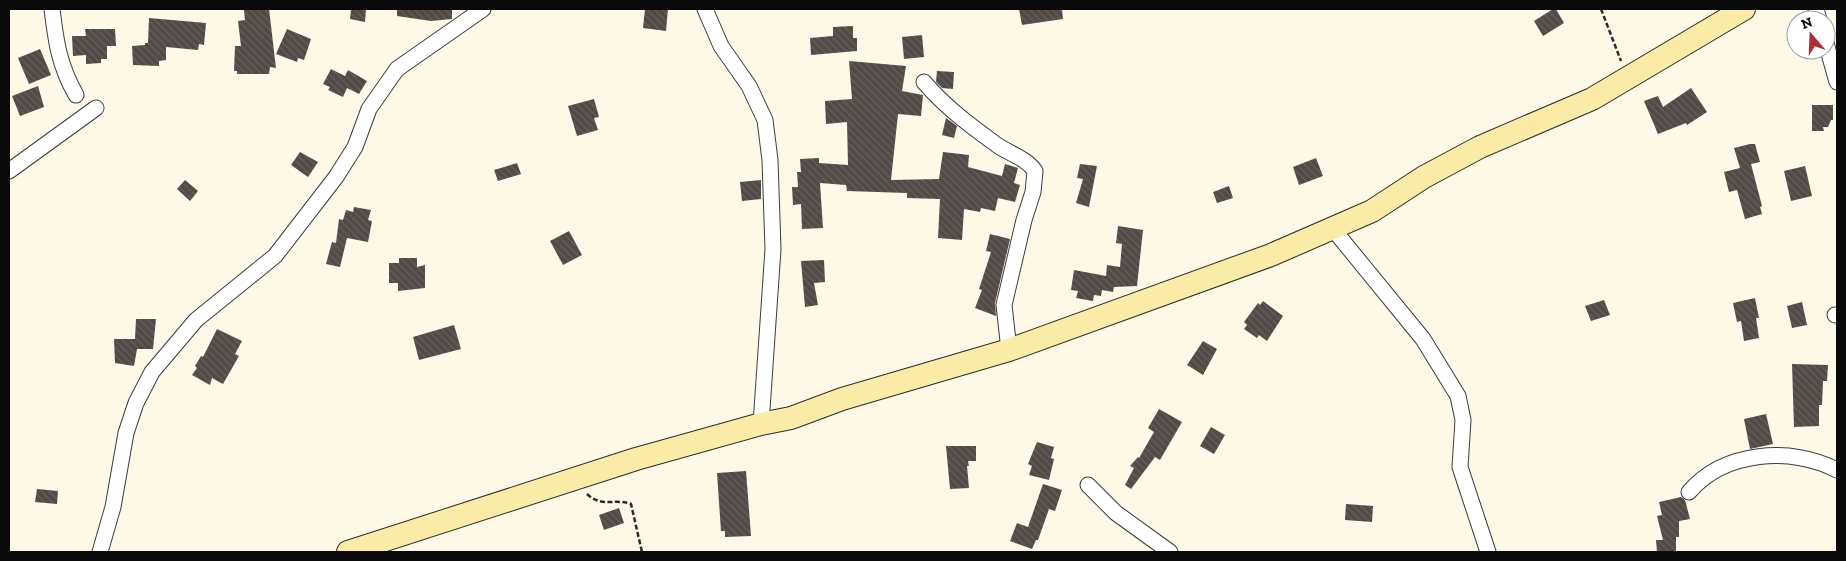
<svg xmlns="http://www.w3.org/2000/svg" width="1846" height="561" font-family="'Zilla Slab',serif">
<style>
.building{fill:url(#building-back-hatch)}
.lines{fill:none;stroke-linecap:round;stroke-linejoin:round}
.street-casing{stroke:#3c3c3c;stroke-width:17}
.secondary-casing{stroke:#2b2b2b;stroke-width:24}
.path{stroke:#2b2b2b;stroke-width:2.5;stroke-dasharray:5 2.5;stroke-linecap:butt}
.street{stroke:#fff;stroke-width:15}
.secondary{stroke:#faeca6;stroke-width:22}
</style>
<defs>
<pattern id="building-back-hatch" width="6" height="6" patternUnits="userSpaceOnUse" patternTransform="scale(1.25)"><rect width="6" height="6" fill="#514a47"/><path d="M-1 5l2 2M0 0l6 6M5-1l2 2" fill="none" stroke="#655f5d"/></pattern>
</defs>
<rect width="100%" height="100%" fill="#fef8e7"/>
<!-- building -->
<path class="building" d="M269 9 276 68 270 67 269 74H237V71H234L235 46H241L238 21 245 20 244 10Z
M351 9H366L365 22 350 19Z
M397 9H452V19L431 21 397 16Z
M645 9H668L666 31 643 28Z
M1019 9H1062L1063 19 1022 25Z
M1553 9H1556L1564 23 1543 36 1534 21Z
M149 18 206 23 204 45 199 44 198 50 166 47V60L159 61V66L133 65 132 46 145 45V43H148Z
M853 26V38H857V51L811 55 810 38 833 36V27Z
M85 29H115L116 46H107V59H101V63L86 64V55L73 56 72 36H86Z
M287 29 311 39 304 60 298 58 297 62 276 54Z
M922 35 924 57 904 59 902 37Z
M40 49 51 75 29 84 18 58Z
M849 61 906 66 902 91 923 95 921 116 898 114 891 180 939 179 943 152 969 155 968 167 1002 176 1005 164 1018 168 1014 183 1020 185 1015 202 998 198 995 211 981 208 980 212 964 209 962 240 938 238 940 199 907 198V193L847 191 846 185 820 183 823 228 802 229 801 204 793 205 792 187H798L797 172H801L800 159 819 158V163L848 165 847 122 826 124 825 101 852 99Z
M331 69 345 76 348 70 367 81 359 94 347 88 343 97 328 90 330 87 323 84Z
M937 71 954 72 953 89 942 88 936 82Z
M38 86 44 107 20 116 12 96Z
M1691 88 1707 112 1687 125 1686 123 1658 134 1644 101 1658 96 1663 107Z
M594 99 599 117 594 118 598 130 577 136 568 106Z
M1812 105H1833V120H1831L1828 127H1823L1824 131H1812Z
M946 118 957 126 954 138 942 135Z
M1750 144H1755L1760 162 1751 164 1762 206 1760 207 1762 214 1745 219 1737 190 1729 192 1724 172 1740 168 1734 148Z
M300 152 318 162 308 177 291 165Z
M1316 158 1323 176 1299 185 1293 167Z
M517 163 521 174 498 181 494 170Z
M1080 164 1097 166 1089 207 1076 203 1083 179 1077 178Z
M1805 166 1812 196 1791 201 1784 171Z
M185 180 198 191 190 201 177 189Z
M761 180V199L742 201 740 182Z
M1229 186 1233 198 1217 203 1213 192Z
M354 207 371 210 368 220 372 221 368 242 347 238 340 267 326 264 332 242 336 243 339 219 343 220 346 210 353 212Z
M1118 226 1143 230 1137 286 1114 287 1113 292 1102 290 1101 296 1094 295 1093 301 1076 298 1078 291 1071 290 1074 270 1106 276 1107 265 1120 267 1122 244 1116 243Z
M569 231 582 255 563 265 550 241Z
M990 234 1010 239 995 303 996 316 975 308 982 290 979 289 991 252 986 251Z
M399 258H417V267L425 265V288L398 291V283H389V263H399Z
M824 260 825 282 814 283 818 305 805 307 801 261Z
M1755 298 1759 318H1756L1759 338 1744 341 1741 321 1737 322 1733 303Z
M1604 300 1610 315 1591 321 1585 306Z
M1263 301 1283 316 1267 341 1259 335 1257 338 1244 329 1247 325 1244 322 1258 303 1260 305Z
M1802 302 1807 325 1792 328 1787 306Z
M136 319H156L153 349H137L134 366 115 363 114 339H135Z
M454 325 461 349 419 360 413 337Z
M217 329 242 341 235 354 239 356 223 384 212 378 210 385 192 375 197 368 195 366 201 356 203 357Z
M1203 341 1217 349 1203 375 1187 365Z
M1792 364 1828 365 1827 381H1823L1822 405H1819V426L1794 427Z
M1159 409 1182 422 1160 460 1155 457 1131 489 1125 485 1134 468 1130 466 1138 457 1139 458 1154 432 1148 428Z
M1766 414 1773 444 1750 449 1744 419Z
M1211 427 1225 435 1214 454 1200 446Z
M1037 442 1054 447 1051 458 1054 459 1049 480 1029 475 1032 466 1028 464Z
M946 446H976V461H968L969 466H967L969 488 950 489Z
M746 471 751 536 725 537V531H721L717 473Z
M1043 484 1062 490 1055 511 1049 509 1038 540H1036L1032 549 1010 541 1017 523 1028 527Z
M37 489 58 491 57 504 35 502Z
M1681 497 1685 500 1690 519 1679 521V537H1676V552H1657L1656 540H1663L1657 516 1662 515 1659 502Z
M1346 504 1373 506 1372 522 1345 520Z
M619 508 624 523 604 530 599 515Z"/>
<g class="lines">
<!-- street casing -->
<g class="street-casing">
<path id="street" d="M52 9C56 42 59 65 76 95
M705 9 721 46 749 86 765 120 770 160 773 249 761 424
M1816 9 1819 20
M1826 43 1837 82
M924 82C945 107 971 126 997 145 1010 154 1026 158 1035 171L1033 192 1024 220 1004 305 1009 350
M9 171 96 108
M1333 229 1423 339 1458 396 1463 420 1460 467 1488 552
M1835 315H1837
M1088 485 1116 513 1170 552
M1689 492C1724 451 1791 446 1837 470
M100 552 113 507 126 433 136 403 152 372 196 320 275 256 336 177 355 147 369 109 397 69 483 9"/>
</g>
<!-- secondary casing -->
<g class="secondary-casing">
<path id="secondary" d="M348 552 636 459 761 424 791 418 842 399 1009 350 1271 255 1372 211 1424 177 1480 147 1592 99 1744 9"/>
</g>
<!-- path -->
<path class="path" d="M1601 9 1621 61
M587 494C602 508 615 498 631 504L642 552"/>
<!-- street -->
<use href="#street" class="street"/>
<!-- secondary -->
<use href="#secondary" class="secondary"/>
</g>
<!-- border -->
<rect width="1846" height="561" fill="none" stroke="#090909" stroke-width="20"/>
<!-- north arrow -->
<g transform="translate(1811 35) rotate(341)"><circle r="24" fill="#ffffff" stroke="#9d9d9d"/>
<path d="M0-4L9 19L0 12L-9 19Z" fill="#b02b38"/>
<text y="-8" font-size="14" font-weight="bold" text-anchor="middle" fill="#090909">N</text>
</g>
</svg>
